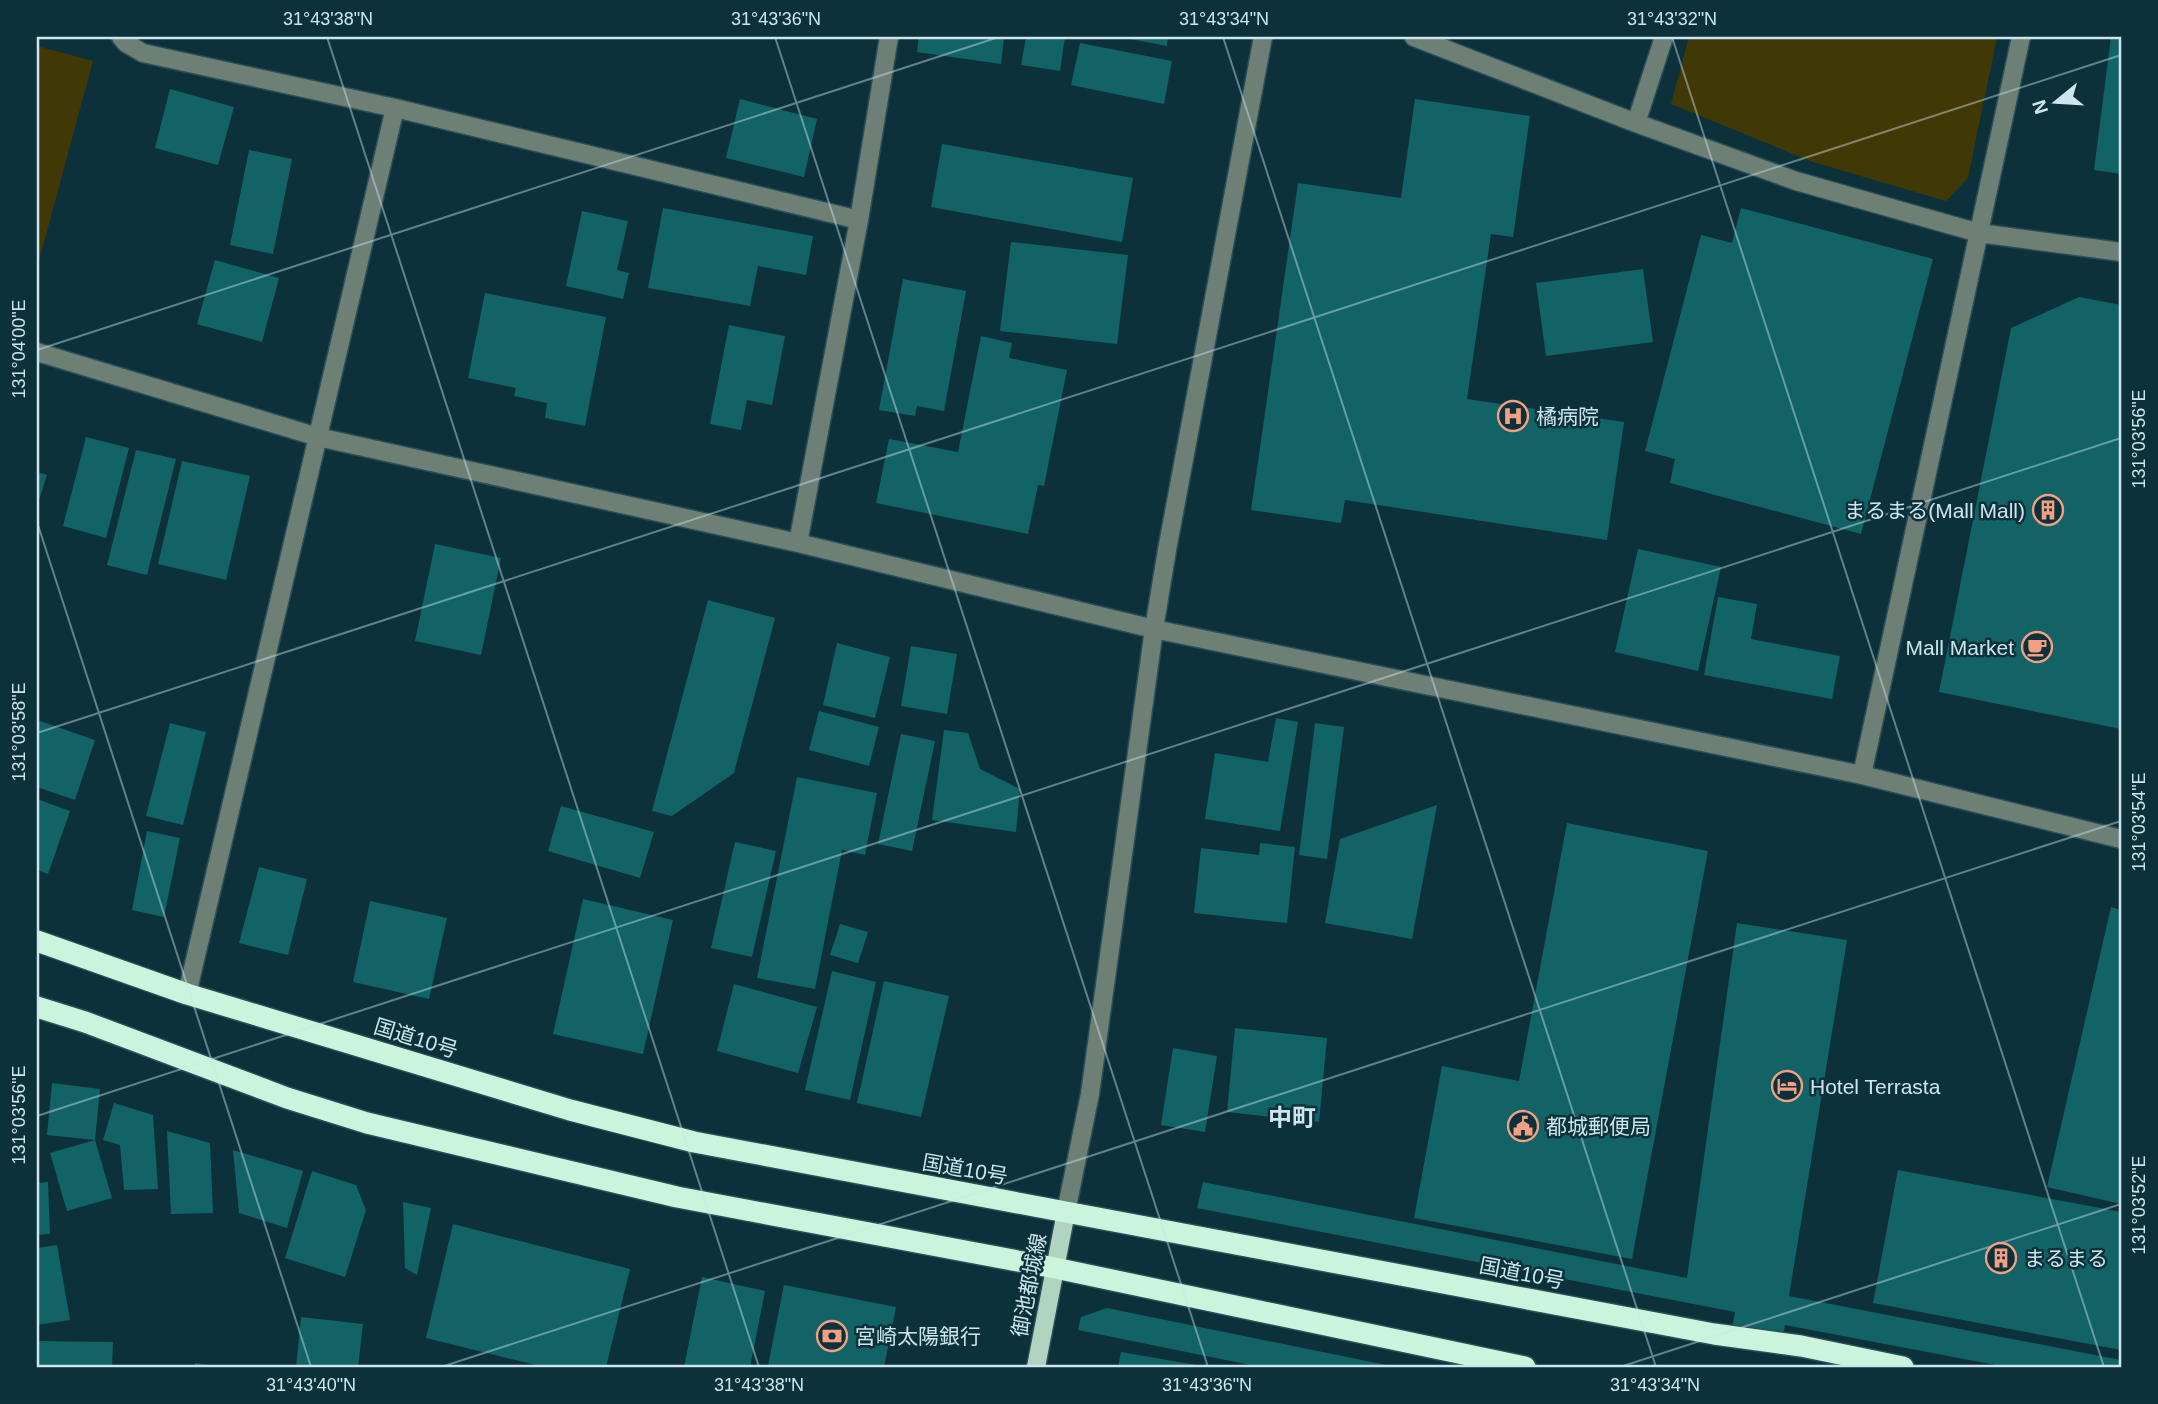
<svg xmlns="http://www.w3.org/2000/svg" width="2158" height="1404" font-family="Helvetica,'Noto Sans JP',sans-serif">
<style>
.green{fill:#413905}
.building{fill:#116366}
.lines{fill:none;stroke-linecap:round;stroke-linejoin:round}
.minor-casing{stroke:#2b4e57;stroke-width:21}
.major-casing{stroke:#2b4e57;stroke-width:21}
.highway-casing{stroke:#2b4e57;stroke-width:24}
.minor{stroke:#6e7f75;stroke-width:18}
.major{stroke:#b0d4bf;stroke-width:18}
.highway{stroke:#caf5dc;stroke-width:21}
.ticks{fill:none;stroke:#cde5ed;stroke-width:2;stroke-opacity:0.45}
.labels{text-anchor:middle;dominant-baseline:central;stroke-width:5;stroke-linejoin:round;paint-order:stroke}
.poi-label{font-size:21px;fill:#cde5ed;stroke:#0c313b;text-anchor:start}
.street-label{font-size:21px;fill:#cde5ed;stroke:#0c313b}
.quarter-label{font-size:24px;font-weight:bold;fill:#cde5ed;stroke:#0c313b}
.neatline{fill:none;stroke:#cde5ed;stroke-width:2.5}
.ticks-label{font-size:18px;text-anchor:middle;fill:#cde5ed}
</style>
<rect width="100%" height="100%" fill="#0c313b"/>
<!-- green -->
<path class="green" d="M1689 37H1997L1968 178 1946 201 1813 162 1671 104Z
M37 46 93 61 37 268Z"/>
<!-- building -->
<path class="building" d="M919 37H1004L1001 64 917 52Z
M1026 37H1065L1060 71 1021 65Z
M1120 37H1168L1167 46Z
M2111 37H2121V174L2094 170Z
M1080 43 1172 61 1164 104 1071 85Z
M170 89 234 107 218 165 155 148Z
M740 99 817 119 804 177 726 158Z
M1415 99 1530 116 1513 237 1491 234 1467 399 1624 422 1607 540 1345 500 1341 523 1251 510 1298 183 1401 198Z
M942 144 1133 178 1122 242 931 207Z
M249 150 292 159 273 254 230 245Z
M663 208 813 236 806 275 758 266 750 306 648 288Z
M1741 208 1933 259 1861 534 1670 483 1675 459 1645 451 1701 235 1732 243Z
M582 211 628 221 617 270 629 273 623 299 566 286Z
M1011 242 1128 255 1117 344 1000 331Z
M215 260 279 278 262 342 197 324Z
M1643 269 1653 342 1546 356 1536 283Z
M903 279 966 291 944 411 917 406 915 416 879 410Z
M485 293 606 317 585 426 545 418 547 403 514 396 516 388 468 378Z
M2079 297 2121 305V729L1939 692 2011 328Z
M729 325 785 336 772 405 747 400 741 430 710 424Z
M981 336 1012 343 1009 358 1067 370 1044 486 1038 485 1028 534 876 503 889 439 958 452Z
M86 437 129 448 106 538 63 526Z
M136 450 176 459 147 575 107 565Z
M182 461 250 476 226 580 158 564Z
M37 472 47 475 37 506Z
M435 544 501 558 481 655 415 641Z
M1638 549 1721 567 1698 671 1615 652Z
M1718 597 1757 604 1751 639 1840 656 1832 699 1704 675Z
M708 600 775 618 734 773 672 816 652 811Z
M837 643 890 657 875 718 823 705Z
M911 646 957 654 947 714 901 706Z
M819 711 879 727 869 766 809 750Z
M1276 718 1298 722 1280 831 1205 819 1215 753 1268 762Z
M37 720 95 740 75 800 37 787Z
M170 723 206 732 183 825 146 816Z
M1315 723 1344 727 1327 859 1299 855Z
M944 730 968 733 980 769 1020 789 1016 832 932 820Z
M901 734 935 741 912 851 878 844Z
M797 777 877 793 865 855 842 850 815 989 757 978Z
M37 799 70 811 48 874 37 870Z
M1437 805 1412 939 1325 923 1340 839Z
M561 806 654 832 640 878 548 851Z
M1567 823 1708 851 1632 1259 1414 1218 1442 1066 1519 1081Z
M147 831 180 838 164 917 132 910Z
M735 842 776 851 752 957 711 948Z
M1260 843 1295 847 1287 923 1194 913 1201 848 1259 855Z
M259 867 307 879 288 955 239 943Z
M583 899 673 920 643 1054 553 1034Z
M370 901 447 918 429 999 353 982Z
M2111 907 2121 910V1204L2047 1187Z
M1737 923 1847 940 1789 1296 2121 1360V1367H2006L1785 1325 1780 1351 1730 1341 1735 1312 1197 1208 1203 1182 1687 1278Z
M840 924 868 932 858 963 830 955Z
M832 971 876 982 850 1100 805 1090Z
M884 981 949 996 921 1117 857 1103Z
M734 984 817 1007 798 1073 717 1051Z
M1235 1028 1327 1038 1319 1122 1227 1112Z
M1173 1048 1217 1056 1205 1132 1161 1125Z
M52 1083 100 1089 95 1140 47 1135Z
M114 1103 153 1115 158 1189 124 1190 120 1145 103 1140Z
M167 1131 210 1143 213 1213 171 1214Z
M95 1140 112 1198 67 1211 50 1153Z
M233 1150 303 1171 287 1228 239 1213Z
M1898 1170 2121 1212V1350L1873 1303Z
M312 1171 356 1185 366 1210 345 1277 285 1258Z
M48 1182 50 1234 37 1235V1183Z
M403 1202 431 1208 417 1275 405 1268Z
M453 1224 630 1269 606 1367H544L426 1338Z
M57 1245 70 1320 37 1325V1248Z
M702 1277 765 1291 750 1367H684Z
M784 1285 896 1307 884 1367 768 1366Z
M1107 1308 1391 1366V1367H1260L1078 1330 1081 1317Z
M301 1317 363 1324 358 1367H296Z
M37 1341 113 1342 112 1367H37Z
M1121 1352 1202 1366V1367H1118Z
M195 1363 217 1366 216 1367H195Z"/>
<g class="lines">
<!-- minor casing -->
<g class="minor-casing">
<path id="minor" d="M121 37 126 43 143 53 395 108 859 220
M1414 37 1636 123 1796 181 1979 233 2121 252
M1636 123 1664 37
M37 352 318 437 798 543 1154 629 1862 775 2121 839
M798 543 859 220 889 37
M1862 775 2021 37
M187 994 395 108
M1066 1212 1090 1094 1154 629 1167 550 1263 37"/>
</g>
<!-- major casing -->
<g class="major-casing">
<path id="major" d="M1036 1367 1066 1212"/>
</g>
<!-- highway casing -->
<g class="highway-casing">
<path id="highway" d="M37 941 187 994 570 1110 694 1142 1714 1334 1801 1346 1903 1367
M37 1007 85 1022 287 1098 367 1123 677 1197 1055 1268 1525 1367"/>
</g>
<!-- minor -->
<use href="#minor" class="minor"/>
<!-- major -->
<use href="#major" class="major"/>
<!-- highway -->
<use href="#highway" class="highway"/>
</g>
<!-- ticks -->
<path class="ticks" d="M327 37 759 1367M775 37 1208 1367M1223 37 1656 1367M1672 37 2104 1367M2120 37 2121 42M37 350 999 37M37 522 311 1367M37 733 2121 55M37 1116 2121 438M441 1367 2121 821M1620 1367 2121 1204"/>
<!-- icons -->
<defs>
<g id="hospital-ring" transform="scale(1.575)"><circle r="9.5" fill="#0c313b" stroke="#f39f83" stroke-width="1.5"/><path d="M-5-5h3v3.5h4V-5h3V5h-3V1.5h-4V5h-3Z" fill="#f39f83"/></g>
<g id="building-ring" transform="scale(1.575)"><circle r="9.5" fill="#0c313b" stroke="#f39f83" stroke-width="1.5"/><path d="M-4-6H4V6H1V3H-1V6H-4ZM-2.5-4.3h1.7v1.8h-1.7ZM.8-4.3h1.7v1.8H.8ZM-2.5-1h1.7V.8h-1.7ZM.8-1h1.7V.8H.8Z" fill="#f39f83"/></g>
<g id="cafe-ring" transform="scale(1.575)"><circle r="9.5" fill="#0c313b" stroke="#f39f83" stroke-width="1.5"/><path d="M-5.5-4.5H6V0H3Q3 3.5 0 3.5H-2.5Q-5.5 3.5-5.5 0ZM3-3.2v2h1.7v-2ZM-6 4.5H4V6H-6Z" fill="#f39f83"/></g>
<g id="hotel-ring" transform="scale(1.575)"><circle r="9.5" fill="#0c313b" stroke="#f39f83" stroke-width="1.5"/><path d="M-6-4.5h1.5V1H6V5H4.5V3h-9V5H-6ZM-4 0a1.8 1.8 0 1 1 3.6 0ZM.5 0V-2.5h3Q6-2.5 6 0Z" fill="#f39f83"/></g>
<g id="civic-ring" transform="scale(1.575)"><circle r="9.5" fill="#0c313b" stroke="#f39f83" stroke-width="1.5"/><path d="M-.6-6.5H3V-4.5H.6V-3L4-1V1h2V6H-6V1h2V-1L-.6-3ZM-1.2 2.5V6h2.4V2.5Z" fill="#f39f83"/></g>
<g id="bank-ring" transform="scale(1.575)"><circle r="9.5" fill="#0c313b" stroke="#f39f83" stroke-width="1.5"/><path d="M-6-4H6V4H-6ZM0-2.3a2.3 2.3 0 1 0 0 4.6a2.3 2.3 0 1 0 0-4.6Z" fill="#f39f83"/></g>
</defs>
<g fill-rule="evenodd">
<use href="#hospital-ring" x="1513" y="416"/>
<use href="#building-ring" x="2048" y="510"/>
<use href="#cafe-ring" x="2037" y="647"/>
<use href="#hotel-ring" x="1787" y="1086"/>
<use href="#civic-ring" x="1523" y="1126"/>
<use href="#building-ring" x="2001" y="1258"/>
<use href="#bank-ring" x="832" y="1336"/>
</g>
<g class="labels">
<!-- poi labels -->
<g class="poi-label">
<text x="1536" y="416">橘病院</text>
<text x="2025" y="510" text-anchor="end">まるまる(Mall Mall)</text>
<text x="2014" y="647" text-anchor="end">Mall Market</text>
<text x="1810" y="1086">Hotel Terrasta</text>
<text x="1546" y="1126">都城郵便局</text>
<text x="2024" y="1258">まるまる</text>
<text x="855" y="1336">宮崎太陽銀行</text>
</g>
<!-- street labels -->
<g class="street-label">
<text transform="translate(416 1038) rotate(17)">国道10号</text>
<text transform="translate(965 1169) rotate(10)">国道10号</text>
<text transform="translate(1522 1273) rotate(11)">国道10号</text>
<text transform="translate(1029 1285) rotate(-79)">御池都城線</text>
</g>
<!-- quarter labels -->
<g class="quarter-label">
<text x="1292" y="1117">中町</text>
</g>
</g>
<!-- border -->
<rect width="2158" height="1404" fill="none" stroke="#0c313b" stroke-width="77"/>
<!-- north arrow -->
<g transform="translate(2056 102) rotate(252)" stroke="#0c313b" stroke-width="5" paint-order="stroke">
<path d="M0-5L12 26L0 18L-12 26Z" fill="#cde5ed"/>
<text y="-10" font-size="19" font-weight="bold" text-anchor="middle" fill="#cde5ed">N</text>
</g>
<rect x="38" y="38" width="2082" height="1328" class="neatline"/>
<g class="ticks-label">
<text x="328" y="25">31°43'38"N</text>
<text x="776" y="25">31°43'36"N</text>
<text x="1224" y="25">31°43'34"N</text>
<text x="1672" y="25">31°43'32"N</text>
<text transform="translate(19 349) rotate(-90)" y="6">131°04'00"E</text>
<text transform="translate(2139 439) rotate(-90)" y="6">131°03'56"E</text>
<text transform="translate(19 732) rotate(-90)" y="6">131°03'58"E</text>
<text transform="translate(2139 822) rotate(-90)" y="6">131°03'54"E</text>
<text transform="translate(19 1115) rotate(-90)" y="6">131°03'56"E</text>
<text transform="translate(2139 1205) rotate(-90)" y="6">131°03'52"E</text>
<text x="311" y="1391">31°43'40"N</text>
<text x="759" y="1391">31°43'38"N</text>
<text x="1207" y="1391">31°43'36"N</text>
<text x="1655" y="1391">31°43'34"N</text>
</g>
</svg>
